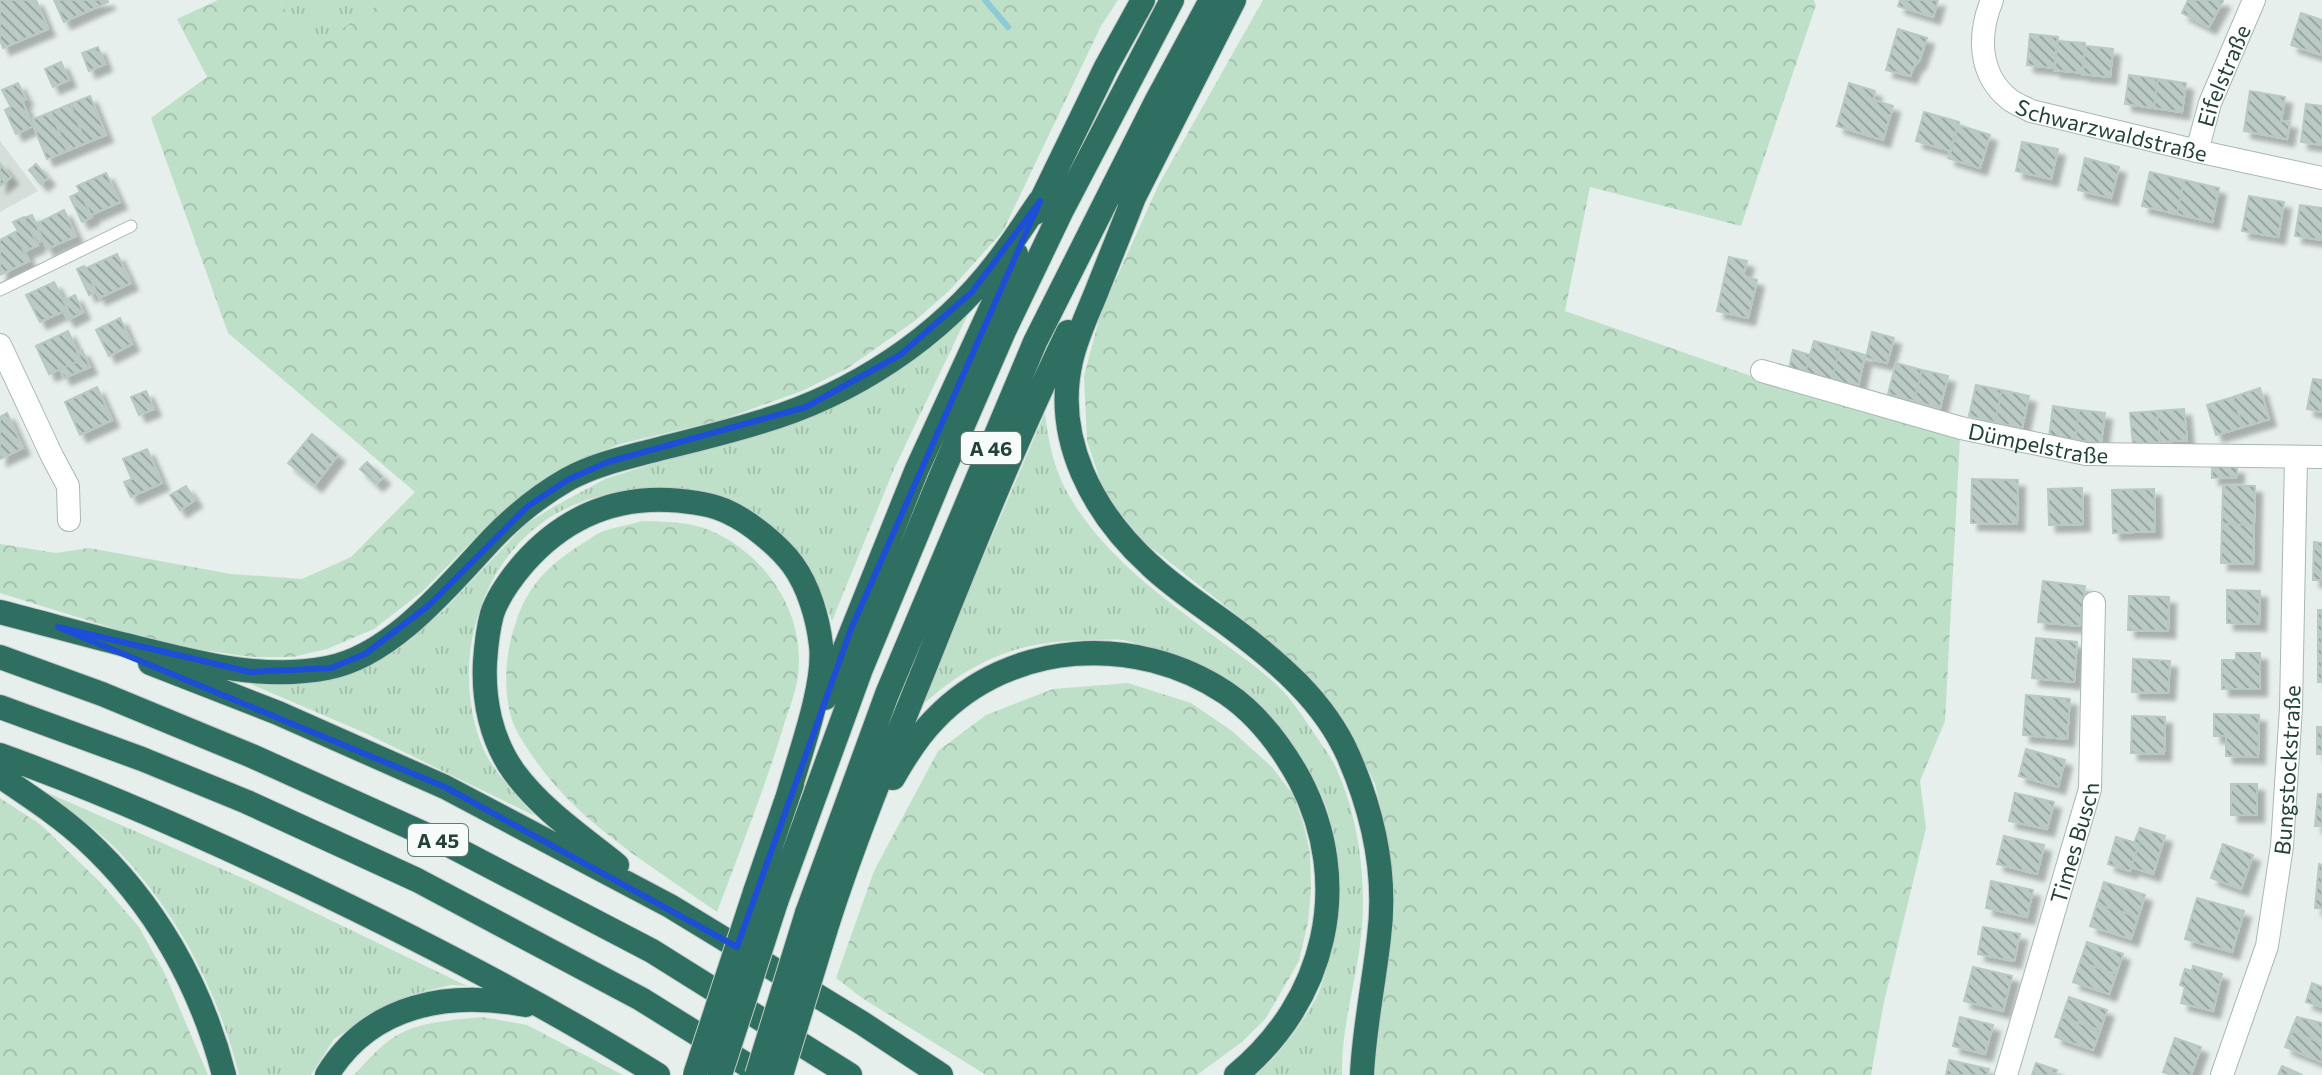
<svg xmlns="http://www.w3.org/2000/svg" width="2322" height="1075" font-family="Commissioner,sans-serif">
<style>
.built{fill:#d4dfda}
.grass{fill:url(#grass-tufts)}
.forest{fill:url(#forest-crowns)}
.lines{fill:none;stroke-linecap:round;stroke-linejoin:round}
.stream{stroke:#8ec9d4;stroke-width:6}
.building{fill:url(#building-back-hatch);stroke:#b8c9c2;stroke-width:2;filter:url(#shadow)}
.lane-casing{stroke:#a8b8b2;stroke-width:13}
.street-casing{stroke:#a8b8b2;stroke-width:24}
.highway-casing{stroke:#c2cac8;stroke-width:26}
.lane{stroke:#fff;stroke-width:11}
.street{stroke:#fff;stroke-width:22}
.highway{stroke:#2f6f62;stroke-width:24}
.highway-bridge-casing{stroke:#c2cac8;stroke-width:26;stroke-linecap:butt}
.highway-bridge{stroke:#2f6f62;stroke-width:24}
.marked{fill:none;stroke:#1d4ed8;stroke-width:6;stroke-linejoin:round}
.labels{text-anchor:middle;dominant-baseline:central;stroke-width:6;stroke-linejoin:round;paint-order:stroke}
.shield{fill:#f7fbf9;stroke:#637a73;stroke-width:2}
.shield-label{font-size:20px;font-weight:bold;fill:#24423a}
.street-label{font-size:22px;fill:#24423a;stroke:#f7fbf9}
</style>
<defs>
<pattern id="grass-tufts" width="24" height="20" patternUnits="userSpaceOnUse" patternTransform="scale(2)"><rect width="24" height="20" fill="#bfe0c8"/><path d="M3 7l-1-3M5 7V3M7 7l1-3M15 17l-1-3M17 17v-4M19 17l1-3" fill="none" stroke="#a4c1ad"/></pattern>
<pattern id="forest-crowns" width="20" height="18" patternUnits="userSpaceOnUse" patternTransform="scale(2)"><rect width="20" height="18" fill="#bfe0c8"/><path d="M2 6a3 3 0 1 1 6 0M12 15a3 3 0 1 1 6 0" fill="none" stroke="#a4c1ad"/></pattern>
<pattern id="building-back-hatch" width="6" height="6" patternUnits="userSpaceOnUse" patternTransform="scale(2)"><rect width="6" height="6" fill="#bbcac4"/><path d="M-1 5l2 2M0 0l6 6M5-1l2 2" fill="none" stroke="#98a6a0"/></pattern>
<filter id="shadow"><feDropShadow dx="7" dy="7" stdDeviation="2" flood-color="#0004"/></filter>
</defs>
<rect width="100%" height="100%" fill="#e6efeb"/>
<!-- built -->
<path class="built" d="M0 141 38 191 0 212Z"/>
<!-- grass -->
<path class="grass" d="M278 0H386L314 48Z
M970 310 894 469 832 621C824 599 816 573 799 557 786 545 768 536 753 526 739 516 718 497 703 493 683 487 663 488 643 489 609 491 574 501 546 520 476 568 452 666 481 743 492 772 515 793 535 816L365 733 248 683 272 685 297 683 393 650 443 611 526 524 553 507 605 479 684 454 754 437 842 402 874 386 923 353Z
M1045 413C1048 442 1055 474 1071 499 1106 557 1162 597 1215 637 1238 654 1262 670 1282 690 1295 704 1307 723 1318 739 1324 749 1333 759 1337 770 1359 818 1367 884 1361 937 1356 983 1341 1028 1342 1075H1255C1278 1057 1305 1020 1318 994 1326 976 1330 954 1333 935 1340 894 1340 850 1327 809 1320 787 1306 765 1293 746 1255 692 1216 666 1153 648 1143 646 1133 642 1123 640 1112 639 1099 640 1087 640 1058 641 1025 644 998 656 968 668 941 687 918 709Z
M41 790 247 880 467 986 451 985 413 994 384 1007 334 1039 311 1075H239C219 994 179 916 122 855 98 829 69 810 41 790Z"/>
<!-- forest -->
<path class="forest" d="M218 0H278L314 47 386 0H1118L1101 26 1003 231 950 290 916 320 848 368 802 391 721 420 620 444 577 461 523 495 488 525 423 591 374 629 327 649 293 657H252L193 649 122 631 0 593V544L56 553 89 548 231 574 302 579 351 557 415 492 228 333 151 118 207 77 177 19Z
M1263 0H1814L1816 5 1741 226 1590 187 1565 311 1757 378 1960 438 1945 721 1920 781 1926 828 1884 1002 1871 1075H1375L1378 1035 1387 970 1393 893 1387 834 1375 784 1346 723 1308 676 1247 623 1144 542 1120 513 1102 486 1087 441 1084 376 1101 312 1159 184Z
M642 521C664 522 688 521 709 530 765 553 806 613 798 675 796 693 788 711 783 728 764 790 740 851 717 912 649 864 575 822 529 751 521 739 513 726 510 713 503 683 506 650 516 622 528 585 548 566 580 545 587 541 594 535 601 532 614 527 629 525 642 521Z
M1128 683 1191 703 1232 731 1272 767 1294 796 1304 826 1310 853 1311 890 1308 922 1299 961 1266 1018 1242 1042 1197 1075H986L862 998 836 978 874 871 938 751 986 715 1053 689Z
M0 798 41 825 101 883 139 927 165 974 208 1075H0Z
M482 1017 527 1025 623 1075H354C368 1060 383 1042 401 1033 425 1021 456 1020 482 1017Z"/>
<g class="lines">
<!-- stream -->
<path class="stream" d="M985 0 1008 27"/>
</g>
<!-- building -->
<path class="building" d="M0 0H36L48 29 3 48 0 40Z
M54 0H107L108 2 64 22Z
M1900 0H1938L1933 17 1898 6Z
M2188 0H2221L2223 1 2209 27 2182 13Z
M2301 13 2322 20 2321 55 2291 45Z
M1898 29 1927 38 1919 61 1914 66 1910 76 1886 70Z
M2030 34 2058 37 2055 68 2027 65Z
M2057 41 2085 43 2083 73 2054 70Z
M2085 46 2113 49 2110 77 2082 74Z
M98 47 105 64 89 71 82 53Z
M61 62 69 80 53 87 45 69Z
M2129 75 2158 79 2154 108 2125 104Z
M2158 79 2186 83 2182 112 2154 108Z
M18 83 26 99 22 101 33 126 16 134 5 110 11 107 2 90Z
M1849 83 1875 91 1873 100 1893 106 1883 140 1837 126Z
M2250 91 2285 97 2281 121 2290 122 2287 139 2244 131Z
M90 96 106 135 86 143 70 104Z
M70 104 86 143 67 151 51 112Z
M2306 104 2322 106V145L2301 142Z
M51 112 67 151 47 159 31 120Z
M1924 112 1959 122 1951 151 1916 141Z
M1958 125 1990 135 1980 168 1948 158Z
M2022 142 2058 149 2051 179 2016 171Z
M2085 158 2119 167 2111 198 2078 190Z
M0 163 11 177 0 186Z
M36 164 48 178 41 184 29 170Z
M2150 172 2184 180 2177 214 2142 206Z
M106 173 120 202 91 215 77 186Z
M2184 180 2219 188 2212 222 2177 214Z
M80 192 92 217 82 222 70 197Z
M2249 196 2284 202 2278 237 2242 231Z
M2300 205 2322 208V240L2295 236Z
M64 210 76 236 47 249 36 224Z
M32 215 43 240 37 243 24 218Z
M24 217 38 245 24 252 15 232 18 231 13 222Z
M15 232 29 261 0 275V240Z
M117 254 131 283 99 298 86 268Z
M1729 257 1747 261 1743 276 1757 280 1748 318 1717 311Z
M84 266 96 291 89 295 77 269Z
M54 282 68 309 40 322 26 295Z
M75 295 83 312 68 320 63 311 68 309 63 301Z
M120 318 132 344 109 356 96 330Z
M68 331 81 360 49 374 36 346Z
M1872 332 1894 338 1887 363 1866 358Z
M1814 341 1840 348 1832 380 1805 373Z
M1840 348 1865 355 1858 386 1832 380Z
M82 350 90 367 64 378 60 369 81 360 77 352Z
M1793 350 1810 355 1805 373 1789 369Z
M1896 363 1922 370 1914 401 1888 394Z
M1922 370 1948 376 1940 408 1914 401Z
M2313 379 2322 380V412L2307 409Z
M1976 385 2002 390 1995 422 1969 416Z
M97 387 112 420 80 435 65 402Z
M2260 388 2269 419 2243 427 2233 397Z
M2002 390 2029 396 2022 428 1995 422Z
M146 391 154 409 139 415 131 397Z
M2233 397 2243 427 2216 435 2207 405Z
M2053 406 2079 410 2075 440 2049 437Z
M2184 409 2187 440 2160 442 2157 411Z
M2079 410 2105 413 2101 443 2075 440Z
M2157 411 2160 442 2133 445 2130 413Z
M7 413 23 448 0 459V417Z
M312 434 338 455 315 485 288 463Z
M147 449 162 483 131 497 124 482 132 479 123 459Z
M367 462 383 477 376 484 360 469Z
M2212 467H2237V477L2212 478Z
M1972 479 2018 480 2017 524 1971 523Z
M2223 485 2255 486 2254 525 2222 524Z
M186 486 195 500 180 510 170 495Z
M2082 488 2083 524 2049 525 2048 489Z
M2154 489 2155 531 2113 533 2112 490Z
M2222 524 2254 525 2253 564 2221 563Z
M2314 542 2322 543V580H2313Z
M2043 581 2085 586 2080 626 2038 622Z
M2227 590 2260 591 2259 624 2227 623Z
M2129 596 2169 597 2168 631 2128 630Z
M2318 610H2322V682H2318Z
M2036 638 2077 642 2074 682 2032 678Z
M2236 653H2260V689H2222V660H2236Z
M2133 659 2170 661 2168 693 2132 692Z
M2026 695 2070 699 2067 739 2023 735Z
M2214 714 2259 715 2258 757 2226 756V736H2214Z
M2132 716 2165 717 2164 754 2131 753Z
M2317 727H2322V754H2317Z
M2026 749 2065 760 2058 787 2019 776Z
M2231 784H2257V815H2231Z
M2015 793 2054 802 2047 829 2009 821Z
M2318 794H2322V826H2315Z
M2140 828 2165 836 2153 874 2131 867 2139 844 2134 843Z
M2004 836 2044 845 2037 874 1997 864Z
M2116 837 2139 844 2130 871 2108 864Z
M2223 844 2253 855 2241 889 2211 878Z
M2319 864 2322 865V908H2315Z
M1991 881 2033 890 2027 917 1986 908Z
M2104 882 2145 895 2138 917 2097 904Z
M2197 898 2244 911 2232 952 2185 939Z
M2097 904 2138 917 2131 939 2090 926Z
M1983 927 2020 934 2014 961 1978 954Z
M2087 942 2123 954 2116 974 2080 962Z
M2080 962 2116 974 2109 994 2073 982Z
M2193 966 2222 974 2213 1011 2181 1003 2185 987 2180 985 2185 969 2192 971Z
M1973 967 2012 976 2003 1011 1964 1001Z
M2312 983 2322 987V1007L2306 1002Z
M2069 997 2107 1010 2100 1030 2062 1017Z
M1960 1017 1993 1025 1985 1054 1953 1046Z
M2062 1017 2100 1030 2093 1050 2055 1037Z
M2297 1017 2322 1023V1043L2291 1031Z
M2291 1031 2322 1043V1062L2285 1047Z
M2175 1038 2201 1047 2191 1075H2172L2163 1072Z
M1949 1060 1989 1069 1987 1075H1946Z
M2036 1063 2057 1070 2055 1075H2032Z
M2282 1066 2302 1075H2278Z"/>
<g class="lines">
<!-- lane casing -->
<g class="lane-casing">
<path id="lane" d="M0 290 131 226"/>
</g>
<!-- street casing -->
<g class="street-casing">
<g id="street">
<path id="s1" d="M1992 0C1978 34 1978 74 2009 99 2015 104 2024 107 2031 111L2197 151 2322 178"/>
<path id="s2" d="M2197 151 2210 103 2254 0"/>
<path d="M0 345 52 456 68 486 69 520"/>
<path id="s3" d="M1762 371 1961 428 2086 454 2322 457"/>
<path id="s4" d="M2006 1075 2090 789 2094 603"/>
<path id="s5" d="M2222 1075 2267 946 2282 846 2291 708 2296 457"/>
</g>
</g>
<!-- highway casing -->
<g class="highway-casing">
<path id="highway" d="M1136 192C1123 226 1109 260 1096 293 1087 315 1076 338 1071 361 1053 439 1093 513 1150 565 1174 588 1204 607 1231 627 1277 661 1324 701 1348 755 1373 812 1387 875 1379 937 1374 983 1364 1029 1362 1075
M1130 205 1234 0
M1035 213 1106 67 1143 0
M0 612C43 623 86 635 130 646 194 662 260 681 327 668 392 656 449 585 492 539 514 516 540 495 568 479 596 464 625 458 655 450 690 441 725 433 760 422 852 395 940 338 998 261 1013 242 1026 221 1040 201
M0 657 102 694 252 756 449 845 652 951 850 1075
M150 663 278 713 445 787 670 906 862 1023 941 1075
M825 698 917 469 1016 254
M0 707 142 759 247 802 417 880 641 999 763 1075
M0 755C103 792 202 836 301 883 423 941 543 1003 658 1075
M0 776C29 796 59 815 85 839 154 902 201 985 224 1075
M893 778C905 757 918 736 935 719 1011 640 1136 633 1226 693 1257 714 1282 747 1300 780 1354 884 1326 1001 1236 1075
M617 865C581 836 542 810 514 772 491 740 483 700 485 662 486 647 488 629 492 614 498 596 512 577 524 563 562 520 611 497 669 500 688 501 710 503 728 512 750 522 779 546 793 565 809 587 818 619 821 645 826 685 798 759 787 799
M755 892 792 784
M776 902 861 669 941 476 1004 331 1061 212 1172 0
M807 913 887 694 1035 342 1156 102 1211 0
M828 922C856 835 891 751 925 667 970 554 1015 441 1068 332
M327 1075C371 1003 449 991 526 1005"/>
</g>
<!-- lane -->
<use href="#lane" class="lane"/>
<!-- street -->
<use href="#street" class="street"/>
<!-- highway -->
<use href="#highway" class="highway"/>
<!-- highway-bridge casing -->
<g class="highway-bridge-casing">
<path id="highway-bridge" d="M695 1075 755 892
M720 1075 776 902
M757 1075 807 913
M781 1075 828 922"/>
</g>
<!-- highway-bridge -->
<use href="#highway-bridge" class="highway-bridge"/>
</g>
<!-- marked area -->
<path class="marked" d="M1040 201 851 629 737 947 445 787 58 627 250 672 331 668 365 654 428 606 528 506 569 479 608 462 806 407 900 355 972 292Z"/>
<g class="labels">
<!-- shield labels -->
<g class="shield">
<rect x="961" y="432" width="60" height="32" rx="6"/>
<rect x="408" y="824" width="60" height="32" rx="6"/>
</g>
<g class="shield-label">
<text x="991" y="448">A 46</text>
<text x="438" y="840">A 45</text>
</g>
<!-- street labels -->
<g class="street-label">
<text stroke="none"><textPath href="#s2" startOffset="80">Eifelstraße</textPath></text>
<text stroke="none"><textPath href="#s1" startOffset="216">Schwarzwaldstraße</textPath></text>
<text stroke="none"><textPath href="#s3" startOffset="286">Dümpelstraße</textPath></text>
<text stroke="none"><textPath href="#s5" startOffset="314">Bungstockstraße</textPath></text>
<text stroke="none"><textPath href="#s4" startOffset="242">Times Busch</textPath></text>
</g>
</g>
</svg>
